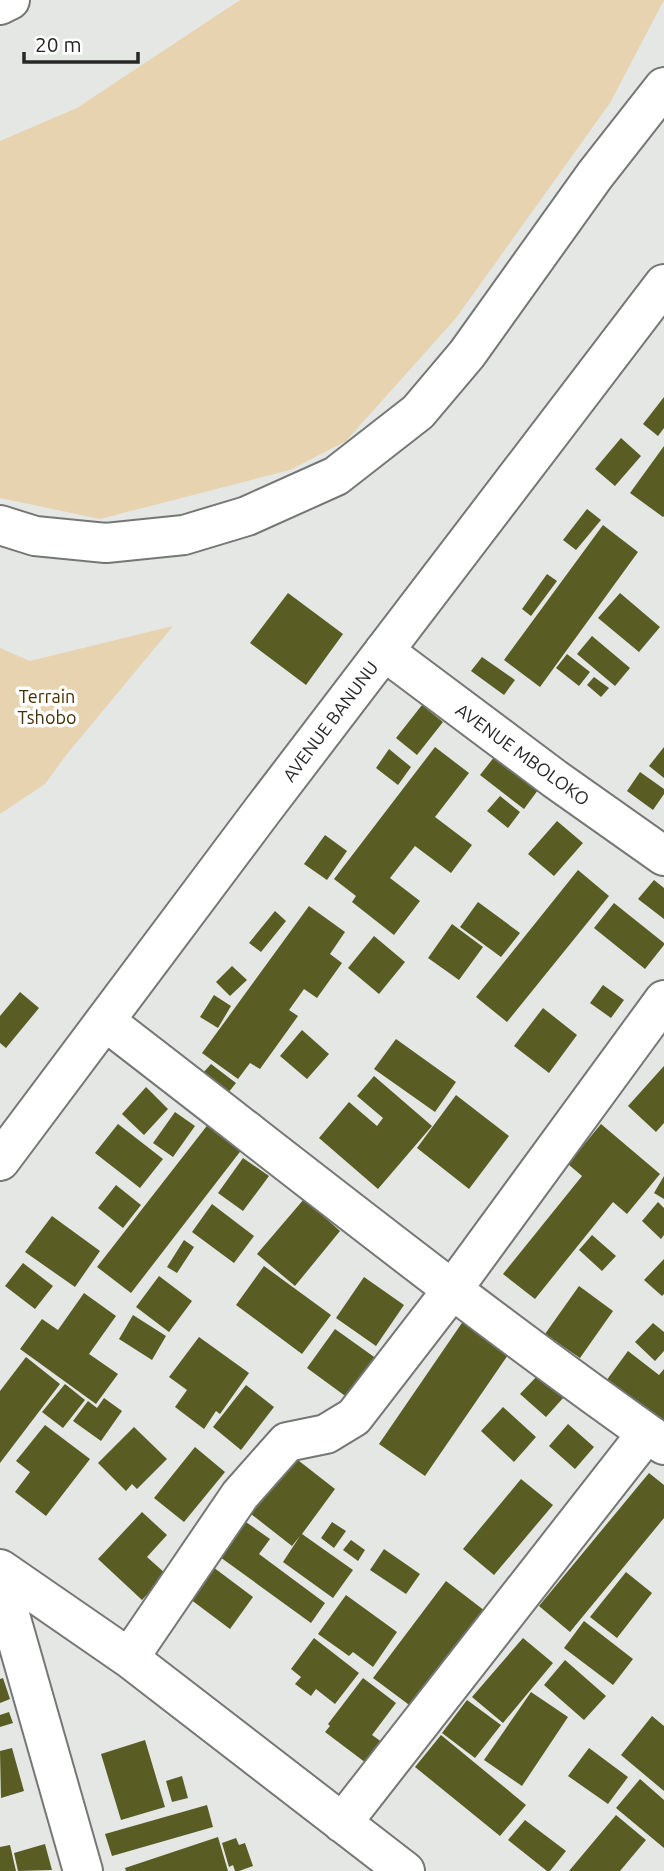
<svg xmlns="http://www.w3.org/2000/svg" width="664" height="1871" font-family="Ubuntu,sans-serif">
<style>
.green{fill:#e7d3b0}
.building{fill:#595d23}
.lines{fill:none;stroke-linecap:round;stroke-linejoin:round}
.street-casing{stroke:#747774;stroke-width:42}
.secondary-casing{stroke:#747774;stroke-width:42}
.highway-casing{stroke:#747774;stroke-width:42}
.street{stroke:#fff;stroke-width:38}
.secondary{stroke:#fff;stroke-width:38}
.highway{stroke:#fff;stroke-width:38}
.labels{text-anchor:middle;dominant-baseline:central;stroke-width:7;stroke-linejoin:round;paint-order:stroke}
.park-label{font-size:18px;fill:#452f01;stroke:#fff}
.street-label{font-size:18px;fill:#262726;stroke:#fff}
</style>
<rect width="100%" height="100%" fill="#e4e7e4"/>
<!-- green -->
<path class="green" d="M240 0H664L610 103 456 318 346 441 290 470 100 519 0 498V141L77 108Z
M173 626 67 754 45 784 0 814V648L30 661Z"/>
<!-- building -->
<path class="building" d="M664 397V428L658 436 643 424Z
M621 438 641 456 615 486 595 469Z
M664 446V516L663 517 630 493Z
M587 509 601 520 576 550 563 540Z
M603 525 638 552 540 687 504 660Z
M547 574 557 581 531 616 522 609Z
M288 593 343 634 306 685 250 643Z
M620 593 660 627 639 652 598 618Z
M592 636 630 668 615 686 577 654Z
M567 654 590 672 579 686 556 668Z
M482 657 515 680 504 695 471 671Z
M594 677 609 688 601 697 587 685Z
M422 705 443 722 417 755 396 738Z
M435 747 469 773 435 817 472 845 451 873 415 846 390 878 420 901 394 935 352 902 356 896 334 879Z
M664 747V778L649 766Z
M389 749 411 767 398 785 376 768Z
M495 756 538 790 524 809 480 775Z
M640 772 664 789V794L653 810 627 791Z
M500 796 520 812 508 828 487 811Z
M557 821 583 843 554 876 528 854Z
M325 835 347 851 327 880 304 864Z
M578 870 609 896 507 1022 476 997Z
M654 880 664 888V919L638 899Z
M478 902 520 933 501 957 460 927Z
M614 903 664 943V945L645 969 594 928Z
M309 906 345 932 330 954 342 963 317 998 304 989 289 1010 298 1016 260 1069 250 1063 238 1079 202 1053Z
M275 911 286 921 261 952 249 943Z
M452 924 483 947 459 980 428 958Z
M374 936 405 962 379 994 348 968Z
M232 966 247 980 230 996 216 982Z
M603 985 624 1000 611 1018 590 1003Z
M20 992 39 1008 6 1048 0 1043V1016Z
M214 995 231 1006 218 1028 200 1017Z
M543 1008 577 1035 549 1073 514 1046Z
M302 1030 329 1054 307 1079 280 1056Z
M396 1039 456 1082 435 1112 374 1069Z
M211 1064 236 1083 228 1093 203 1073Z
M664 1066V1123L656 1132 628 1106Z
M374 1076 432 1126 378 1189 319 1138 349 1102 377 1126 383 1118 357 1096Z
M146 1087 168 1109 144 1135 122 1114Z
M456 1095 509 1136 469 1189 417 1148Z
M175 1112 195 1126 173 1157 153 1143Z
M213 1118 246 1144 131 1293 97 1267Z
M118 1124 163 1159 140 1188 95 1153Z
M601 1124 660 1174 627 1214 613 1202 535 1299 503 1274 582 1176 568 1164Z
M243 1158 269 1176 243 1211 218 1193Z
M664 1176V1199L654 1193Z
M116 1185 141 1205 123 1228 98 1208Z
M304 1199 340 1231 295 1286 257 1254Z
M658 1202 664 1208V1235L661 1239 642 1221Z
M212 1204 254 1236 234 1263 192 1232Z
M52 1216 100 1251 75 1287 25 1252Z
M592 1235 616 1256 602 1271 579 1250Z
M184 1240 194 1247 177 1273 167 1267Z
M664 1259V1294L662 1296 644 1280Z
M23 1263 53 1286 35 1309 5 1286Z
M264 1266 331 1315 302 1354 236 1305Z
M159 1276 192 1301 169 1332 136 1307Z
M364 1277 404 1305 376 1346 336 1318Z
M579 1286 613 1311 580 1358 545 1334Z
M84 1293 116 1316 89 1354 118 1374 96 1404 20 1349 42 1319 58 1330Z
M133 1315 166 1336 152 1360 119 1339Z
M466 1317 512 1349 425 1476 379 1444Z
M653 1323 664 1332V1351L655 1361 635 1342Z
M335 1329 377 1359 348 1398 307 1368Z
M199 1337 249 1373 220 1414 216 1411 204 1429 175 1407 187 1390 169 1377Z
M628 1351 659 1375 664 1369V1425L606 1381Z
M26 1357 60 1384 0 1463V1391Z
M539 1374 564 1397 546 1417 520 1394Z
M65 1384 85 1400 63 1428 42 1412Z
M246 1385 274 1407 241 1450 213 1427Z
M104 1398 122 1411 101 1441 73 1421 88 1401 97 1408Z
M503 1407 536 1437 514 1462 481 1431Z
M568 1424 594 1447 575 1469 549 1446Z
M45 1425 90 1459 46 1516 15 1492 30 1472 16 1461Z
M134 1427 167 1459 137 1489 132 1484 126 1491 98 1463Z
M195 1447 225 1472 184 1522 154 1498Z
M294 1457 335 1489 302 1534 353 1570 333 1598 283 1562 300 1536 292 1546 251 1514Z
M649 1473 664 1485V1518L570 1632 539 1606Z
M521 1479 553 1505 494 1575 463 1549Z
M142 1512 167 1535 147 1557 166 1574 142 1600 98 1559Z
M246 1522 270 1539 259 1554 325 1603 311 1623 220 1557Z
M332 1522 346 1531 334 1548 321 1538Z
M351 1540 365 1550 358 1561 343 1550Z
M384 1549 420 1574 406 1594 370 1570Z
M213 1567 253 1597 230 1629 190 1599Z
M626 1572 652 1593 617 1638 590 1617Z
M446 1581 485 1611 412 1707 373 1678Z
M346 1595 397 1632 373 1667 353 1652 349 1656 318 1634Z
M584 1621 633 1659 613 1685 564 1648Z
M314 1638 359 1673 335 1704 316 1689 311 1696 295 1684 301 1677 291 1669Z
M523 1638 553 1663 503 1723 472 1697Z
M565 1660 606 1696 584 1720 544 1685Z
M3 1678 10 1699 0 1703V1679Z
M363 1678 396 1703 372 1735 386 1745 370 1766 325 1732 330 1726 328 1724Z
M531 1692 568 1717 522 1786 484 1760Z
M467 1700 501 1725 475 1758 442 1733Z
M9 1712 13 1723 0 1727V1715Z
M652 1716 664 1726V1791L621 1755Z
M441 1735 526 1805 500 1836 415 1767Z
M145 1740 165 1807 121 1820 101 1754Z
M12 1748 24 1791 1 1798 0 1751Z
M589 1748 628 1777 608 1804 568 1776Z
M182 1776 188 1798 172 1802 166 1781Z
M640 1779 664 1800V1848L616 1808Z
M207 1805 213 1827 112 1856 105 1834Z
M616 1815 646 1840 620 1871H569Z
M525 1820 566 1851 550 1871H547L508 1840Z
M218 1837 228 1871H126L125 1868Z
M236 1838 239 1845 245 1843 253 1866 239 1871H235L233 1865 229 1867 222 1843Z
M45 1844 52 1870 18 1871 14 1853Z
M10 1845 16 1871H0V1847Z"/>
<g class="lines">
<!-- street casing -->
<g class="street-casing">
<path id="street" d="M384 651 555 779 664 856
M105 1021C290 1163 472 1310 664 1445
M0 1569 129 1658 405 1871
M0 1580 83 1871
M129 1658 240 1495 287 1442 326 1434 354 1417 452 1290 664 1000
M342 1823 647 1433"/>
</g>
<!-- secondary casing -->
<g class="secondary-casing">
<path id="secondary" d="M0 1161 262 811 664 284"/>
</g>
<!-- highway casing -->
<g class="highway-casing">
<path id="highway" d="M0 5 10 0
M0 525 35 536 106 543 184 535 247 516 336 476 418 412 467 354 595 175 664 87"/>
</g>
<!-- street -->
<use href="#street" class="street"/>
<!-- secondary -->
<use href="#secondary" class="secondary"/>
<!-- highway -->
<use href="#highway" class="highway"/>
</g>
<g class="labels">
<!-- park labels -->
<g class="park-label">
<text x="47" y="696">Terrain<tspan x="47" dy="21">Tshobo</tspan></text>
</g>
<!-- street labels -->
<g class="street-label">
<text transform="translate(330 721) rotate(-53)">AVENUE BANUNU</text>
<text transform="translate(523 754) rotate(36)">AVENUE MBOLOKO</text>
</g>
</g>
<!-- scale -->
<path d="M24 52v10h114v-10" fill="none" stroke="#262726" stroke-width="3.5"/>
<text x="35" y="52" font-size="21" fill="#262726" stroke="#ffffff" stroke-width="5" paint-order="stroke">20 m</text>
</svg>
